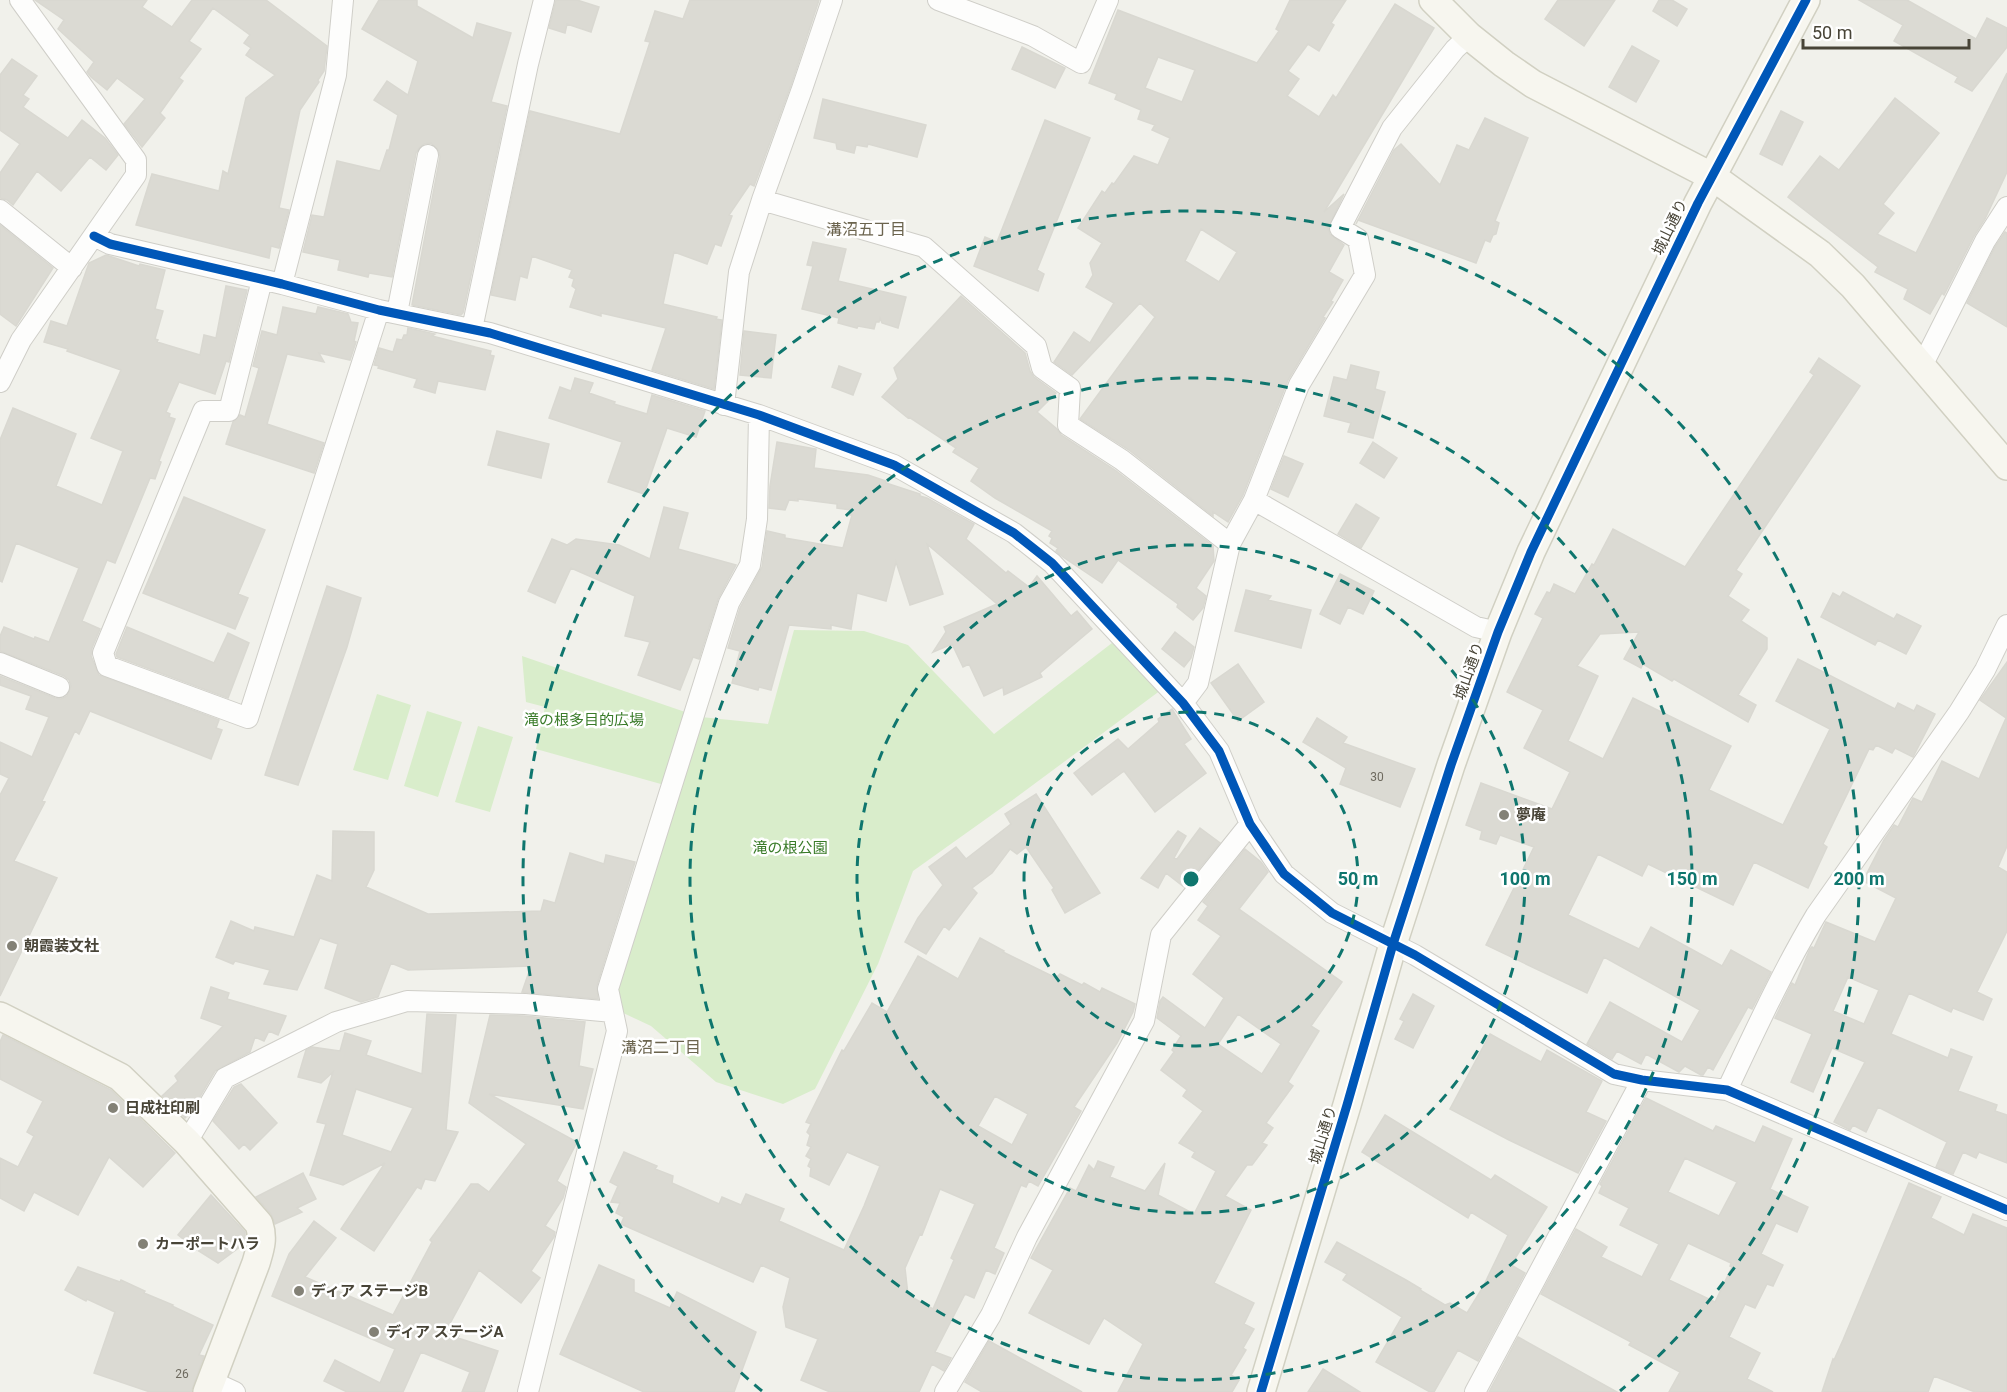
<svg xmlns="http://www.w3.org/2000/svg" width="2007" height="1392" font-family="Roboto,'Noto Sans JP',sans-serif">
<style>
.green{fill:#d9edcb}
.building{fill:#dbdad3;stroke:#d9d8d1;stroke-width:1.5;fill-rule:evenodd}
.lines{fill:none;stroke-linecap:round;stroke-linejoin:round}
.street-casing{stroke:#cfcec8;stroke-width:22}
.secondary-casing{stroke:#d1d0c2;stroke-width:30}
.street{stroke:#fdfdfc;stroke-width:20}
.secondary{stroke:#f7f6ef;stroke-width:27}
.cycleway-casing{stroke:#fff;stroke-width:13}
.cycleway{stroke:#0057b8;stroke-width:9}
.ring{fill:none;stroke:#0f766e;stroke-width:3;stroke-dasharray:10 8}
.poi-dot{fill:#838176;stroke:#fff;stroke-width:2}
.labels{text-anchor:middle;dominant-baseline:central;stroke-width:5;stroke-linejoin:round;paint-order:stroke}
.number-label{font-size:12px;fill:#6e6a5f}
.street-label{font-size:15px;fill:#484437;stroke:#fff}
.park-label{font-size:15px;fill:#397b29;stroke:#fff}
.poi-label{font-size:15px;font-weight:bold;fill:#484437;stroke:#fff;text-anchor:start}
.neighbourhood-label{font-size:16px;fill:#6b644e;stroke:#fff}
.centre{fill:#0f766e;stroke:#fff;stroke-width:3}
.ring-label{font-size:18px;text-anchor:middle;font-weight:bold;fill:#0f766e;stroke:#fff;stroke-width:5;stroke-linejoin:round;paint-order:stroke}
</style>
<rect width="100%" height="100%" fill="#f1f1eb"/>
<!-- green -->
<path class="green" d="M794 630 864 631 908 645 994 734 1112 643 1161 690 1014 799 913 871 878 964 815 1089 783 1104 716 1082 651 1026 619 1011 612 991 701 717 768 724Z
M522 656 691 714 668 786 536 749 545 707 526 702Z
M377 694 411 705 388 780 353 770Z
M427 711 462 722 438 797 404 786Z
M478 726 513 737 490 812 455 802Z"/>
<!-- building -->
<path class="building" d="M35 0H147L142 7 172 27 192 0H266L327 46 324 71 318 80 319 82 300 110 279 208 289 210 279 248 271 246 269 258 136 225 152 174 219 191 223 171 228 174 246 98 275 75 246 55 251 48 244 43 250 35 213 8 189 41 201 49 179 78 183 81 160 113 165 118 142 147 124 124 145 99 117 78 107 90 91 77 87 72 94 62 58 29 64 20Z
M379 0H417V6L473 38 477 23 511 33 491 102 507 106 463 313 461 315 412 305 440 157 439 151 431 143 424 144 419 148 416 153 392 277 369 273 368 277 338 270 340 260 303 252 312 215 324 217 337 161 380 171 387 150H389L398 115 374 100 387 81 408 95 418 61 362 29Z
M556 0H577L599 7 591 32 567 24 565 33 549 28Z
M690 0H819L791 85 754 186 750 184 729 215 732 216 721 246 715 244 707 264 674 252 663 304 717 317 716 319 722 320 714 389 652 370 666 328 601 313V316L570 307 576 289 572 286 574 279 569 277 572 270 532 256 527 278 520 276 515 300 491 295 530 111 620 134 650 42 645 41 655 11 683 19Z
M1290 0H1346L1331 23 1334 25 1319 51 1308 44 1288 71 1299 79 1287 96 1319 117 1333 95 1336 98 1395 4 1434 28 1324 212 1344 194 1328 228 1330 234 1344 245 1329 272 1343 280 1331 301 1333 302 1323 317 1325 318 1288 380 1243 495 1228 522 1213 512V516L1129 450 1080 419 1155 317 1140 303 1072 375 1054 362 1074 332 1090 343 1114 303 1086 287 1093 275 1090 263 1102 243 1078 228 1102 191 1105 193 1112 183 1114 184 1134 156 1158 165 1170 138 1152 130 1155 125 1138 119 1141 110 1115 99 1117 94 1089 83 1118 10 1257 63 1279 31 1276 29ZM1158 57 1195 70 1182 102 1145 88ZM1201 229 1237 252 1219 282 1185 261Z
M1558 0H1615L1584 46 1545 19Z
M1659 0H1672L1687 9 1677 26 1653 11Z
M1859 0H1907L1976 39 1987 18 2007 28V47L1972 91 1955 82 1958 77 1894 41 1903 25Z
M1632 46 1659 61 1636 102 1609 87Z
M1022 47 1065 68 1055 88 1012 69Z
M12 59 37 76 23 95 29 99 23 107 68 138 82 120 105 138 118 155 106 170 90 157 61 191 37 171 13 205 7 200 0 198V173L20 144 0 130V75Z
M2007 73V172L1985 219 1974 236 1944 295 1942 293 1930 314 1904 299 1908 289 1875 272 1878 267 1788 197 1820 156 1839 170 1895 98 1939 133 1883 204 1894 213 1877 234 1916 253Z
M823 99 926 125 917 157 868 144 867 147 856 145 854 153 837 149 836 143 814 138Z
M1781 111 1803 122 1782 165 1760 154Z
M1485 118 1528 138 1495 221 1499 223 1496 234 1493 235 1490 242 1485 240 1476 263 1358 220 1356 224 1394 150 1401 144 1440 185 1457 145 1469 150Z
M1045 120 1090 138 1037 270 1044 274 1038 291 974 266 985 237 997 242Z
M0 225 53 268 16 326 0 314Z
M2005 232 2007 233V327L1967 303 1995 247Z
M813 242 846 249 838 281 906 297 898 328 882 323 880 318 879 322H876L874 329 858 326 857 328 838 323 839 318 802 309 813 266 807 265Z
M106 255 139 266 140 264 165 270 155 309 163 311 155 339 158 340 157 342 200 355 204 335 216 338 226 286 247 290 229 362 226 361 215 394 179 382 166 412 170 414 169 417 175 419 159 461 161 462 155 479 150 478 115 563 107 560 82 621 100 629 92 648 91 656 99 675 219 720 216 728 222 730 211 759 90 711 79 734 75 731 42 801 45 802 14 861 57 878 0 996V795L9 778 0 774V742L32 757 49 717 26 709 31 696 0 685V676L55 698 61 699 67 696 71 686 69 680 64 676 0 651V636L4 627 34 639 35 637 49 642 79 568 16 543 2 582 0 581V440L13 408 76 434 56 486 102 505 123 451 91 438 121 370 67 351 68 349 44 342 51 321 67 326 89 263Z
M961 296 1025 353 1030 371 1034 377 1056 393 1037 412 1057 429 1061 435 1115 470 1213 546 1214 561 1196 588 1206 596 1203 608 1193 620 1177 607 1178 604 1118 560 1102 583 1063 557 1056 551 1058 548 1050 543 1052 538 1049 536 1052 531 995 498 971 481 979 468 953 452 956 448 909 417 908 418 882 397 898 379 894 368Z
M283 307 316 314 318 307 344 313 348 314 351 322 358 323 354 341 356 342 350 360 319 353 324 362 287 354 267 424 324 443 314 473 226 444 233 422 240 415 245 417 259 368 253 366 262 331 277 335Z
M408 328 435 334 432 336 491 351 490 355 494 356 485 390 438 381 435 393 414 387 417 379 378 368 379 366 374 365 379 348 393 352 397 339 402 340 404 335H407Z
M744 331 776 335 771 378 740 375Z
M1819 358 1860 386 1736 570 1742 574 1728 596 1749 610 1741 621 1767 638V649L1738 695 1756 705 1748 722 1674 679 1672 681 1643 664 1641 668 1624 659 1639 632 1600 634 1577 666 1598 676 1568 741 1603 759 1633 698 1731 746 1709 790 1783 825 1830 729 1776 701 1798 659 1895 709 1898 703 1914 711 1917 705 1935 714 1913 757 1895 748 1892 753 1876 745 1873 750 1869 749 1823 844 1827 847 1808 888 1754 862 1733 905 1648 864 1642 876 1598 854 1568 915 1639 949 1651 927 1722 966 1731 950 1771 972 1752 1009 1748 1007 1713 1070 1708 1067 1703 1075H1701L1685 1066 1679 1072 1646 1054 1641 1064 1617 1051 1612 1059 1587 1044 1610 1002 1682 1042 1700 1010 1604 957 1587 993 1486 945 1534 847 1500 835 1496 844 1480 839 1482 831 1466 825 1481 783 1552 809 1570 772 1524 748 1543 710 1507 692 1543 618 1535 614 1547 592 1550 593 1554 584 1575 594 1592 564 1594 565 1613 529 1685 567 1814 375 1810 372Z
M1351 365 1379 372 1375 389 1385 392 1373 438 1348 432 1351 423 1324 416 1334 377 1347 380Z
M839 366 861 374 853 395 832 387Z
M575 378 593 383 589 393 615 402 614 404 647 414 652 395 705 411 696 437 667 428 644 494 608 482 622 442 549 418 560 387 571 391Z
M497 431 549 444 541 478 488 465Z
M777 442 816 449 814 468 868 475 886 481V483L920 494V496L927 498 974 524 966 539 1006 573 1008 571 1029 587 1037 576 1071 616 1077 611 1092 629 1040 673 1042 677 1004 695 1003 687 984 696 969 664 963 667 952 644 933 652 946 632 944 627 997 604 927 544 943 594 910 605 896 562 886 601 857 593 851 629 831 625V629L789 625 771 690 759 687 758 690 732 683 740 651 728 648 740 608 762 567 767 531 785 535V538L843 548 852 515H850L851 510 837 508V504L798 499V501L789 500 785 510 769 508 770 486Z
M1373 442 1397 458 1384 478 1360 463Z
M1284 456 1303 464 1288 497 1271 489Z
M184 497 265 530 238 594 248 598 235 629 143 593Z
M1356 504 1379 518 1361 548 1338 534Z
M664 507 688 513 678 549 736 565 718 599 699 659 693 657 680 690 638 675 650 642 625 636 635 596 571 568 555 603 528 591 552 539 567 545 576 539 619 545 650 559Z
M1340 574 1374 591 1363 614 1348 607 1340 624 1320 614Z
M327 586 361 598 347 647 298 785 265 775Z
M1246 590 1271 596 1268 600 1311 610 1301 648 1235 631Z
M1843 592 1894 619 1897 614 1921 626 1906 654 1878 640 1875 645 1821 617 1833 593 1840 597Z
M127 627 214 663 228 633 249 643 228 698 117 657 116 654Z
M1175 632 1194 647 1191 658 1184 667 1162 649Z
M2007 662V846L1998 867 2007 872V931L1977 992 1992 999 1983 1020 1953 1008 1951 1012 1909 993 1891 1034 1948 1058 1951 1049 1972 1057 1958 1091 1997 1105 1995 1111 2007 1115V1163L1979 1152 1976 1158 1963 1152 1953 1174 1936 1167 1947 1142 1878 1107 1866 1132 1853 1125 1850 1130 1834 1122 1865 1062 1832 1048 1813 1092 1791 1082 1812 1034 1775 1018 1792 983 1795 985 1810 949 1812 947 1814 948 1826 922 1875 942 1896 898 1863 881 1884 840 1894 825 1898 827 1913 798 1922 802 1942 761 1979 779 2006 718 1980 700ZM1848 977 1879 990 1864 1024 1833 1011Z
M1238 664 1264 702 1238 721 1211 683Z
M1172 709 1191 739 1184 744 1206 773 1155 812 1124 771 1092 795 1074 773 1118 739 1128 749 1159 722 1158 719Z
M1317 718 1347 737 1343 743 1415 769 1400 807 1340 784 1346 768 1303 742Z
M1036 794 1100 893 1065 913 1052 890 1054 888 1026 847 1017 854 1010 849 992 873 972 888 977 893 949 930 944 926 926 954 905 942 918 918 943 885 929 867 956 847 966 859 1011 824 1005 814Z
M1200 828 1220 843 1184 887 1166 873 1158 888 1141 878 1178 831 1186 836 1174 858 1177 859Z
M333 831 374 832V870L366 887 428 914 541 911 544 900 555 903 570 853 604 864 606 855 635 862 597 985 598 999 522 992 531 966 408 970 391 963 378 997 361 1002 325 988 338 944 320 938 297 990 264 984 270 970 235 961 233 964 216 957 231 921 254 931 255 927 294 937 317 875 332 881Z
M1245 849 1261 862 1268 872 1239 909 1342 982 1311 1026 1319 1031 1288 1082 1293 1086 1266 1123 1273 1128 1262 1143 1267 1145 1252 1165H1247L1225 1196 1251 1210 1214 1283 1254 1303 1244 1324 1254 1329 1243 1348 1246 1350 1231 1375 1239 1380 1232 1392H1118L1143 1344 1104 1318 1089 1344 1029 1313 1053 1270 1031 1258 1070 1188 1076 1191 1089 1165 1094 1170 1098 1161 1114 1167 1110 1177 1145 1191 1165 1163 1158 1195 1194 1214 1216 1171 1192 1157 1195 1152 1179 1143 1203 1111 1183 1096 1187 1090 1161 1070 1174 1052 1172 1050 1181 1036 1157 1018 1160 1001 1163 997 1205 1028 1224 998 1193 974 1221 936 1198 920 1208 906 1203 902ZM1238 1014 1281 1044 1262 1074 1218 1044Z
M980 938 1004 951 1003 952 1054 977H1057L1060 974 1082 985 1084 983 1100 992 1102 988 1135 1004 1133 1012 1117 1043 1074 1107 1081 1111 1038 1186 1029 1181 1026 1187 1021 1185 994 1248 1004 1253 995 1274 986 1270 974 1298 965 1294 935 1352 951 1358 944 1371 932 1364 919 1392H830L801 1380 818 1339 786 1327 783 1307 790 1278 761 1265 753 1282 621 1224 624 1217 616 1213 620 1203 611 1202 618 1186 610 1182 624 1152 657 1166 655 1169 673 1176 672 1183 719 1204 722 1197 741 1205 746 1194 784 1209 779 1221 844 1250 864 1206 880 1166 847 1152 829 1185 810 1176 811 1168 808 1166 811 1159 806 1156 811 1147 807 1145 810 1135 807 1132 811 1124 806 1122 842 1050 844 1051 872 1003 887 1012 918 956 958 979ZM995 1096 1028 1114 1012 1145 978 1126ZM940 1189 975 1204 951 1258 954 1260 933 1309 908 1295 905 1268 920 1234 922 1235Z
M211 987 229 993 227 999 286 1016 278 1035 269 1031 264 1041 255 1037 250 1052 215 1071 191 1112 185 1118 162 1096 178 1081 175 1076 223 1026 201 1018Z
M1413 994 1434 1006 1413 1048 1395 1039 1404 1021 1400 1019Z
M427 1014 456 1015 446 1130 458 1132 435 1181 425 1179 421 1189 417 1187 374 1251 341 1229 385 1163 343 1185 310 1175 326 1124 317 1122 333 1072 321 1083 298 1077 306 1050 312 1047 340 1051 345 1033 371 1041 366 1055 422 1074ZM356 1089 413 1108 391 1152 342 1135Z
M490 1015 524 1016 585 1022 579 1066 593 1069 583 1109 489 1094 577 1142 557 1181 566 1187 563 1198 545 1226 555 1232 554 1237 531 1271 540 1278 521 1303 479 1270 446 1331 459 1336 458 1338 498 1351 484 1392H462L470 1372 421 1352 403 1392H347L324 1381 335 1360 380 1383 395 1349 272 1296 289 1254 314 1221 336 1238 305 1277 393 1315 432 1242 430 1240 471 1184H478L489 1192 526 1144 469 1103Z
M1490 1034 1541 1062 1547 1050 1602 1081 1586 1112 1606 1121 1578 1173 1509 1140 1450 1109Z
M3 1035 111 1090 175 1153 143 1187 109 1157 78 1215 34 1192 24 1211 0 1198V1158L18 1167 34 1136 27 1132 43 1101 0 1079V1042Z
M241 1084 277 1123 250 1150 244 1144 239 1149 213 1121 234 1087Z
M1646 1098 1713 1131 1716 1126 1755 1143 1763 1126 1792 1139 1770 1189 1808 1207 1797 1232 1776 1223 1761 1254 1783 1265 1773 1286 1767 1284 1755 1308 1745 1304 1729 1337 1760 1353 1747 1379 1773 1392H1669L1680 1372 1629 1345 1631 1342 1541 1294 1576 1229 1607 1247 1601 1257 1642 1277 1659 1244 1620 1225 1629 1208 1599 1193 1602 1186 1600 1184ZM1685 1158 1737 1182 1719 1216 1668 1192ZM1688 1243 1731 1263 1730 1266 1732 1267 1715 1302 1669 1280Z
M1385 1115 1491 1180 1495 1175 1547 1207 1511 1265 1525 1273 1478 1361 1458 1350 1434 1392H1430L1376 1362 1402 1317 1343 1280 1347 1274 1325 1262 1337 1242 1406 1280 1421 1289 1420 1290 1445 1305 1450 1303 1467 1313 1483 1287 1508 1235 1471 1212 1468 1218 1362 1152Z
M303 1173 316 1199 297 1208 302 1212 275 1224 271 1214 256 1197Z
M1909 1183 1941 1197 1931 1218 1964 1235 1973 1214 2007 1228V1392H1975L1934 1376 1928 1392H1822L1833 1359 1834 1360 1843 1340Z
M211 1195 245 1232V1243L218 1263 197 1250 178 1235Z
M599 1265 634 1280V1292L670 1308 677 1292 756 1332 734 1392H644L560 1354Z
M78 1267 120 1282 121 1280 145 1291 144 1293 173 1305 172 1306 213 1325 199 1355 204 1356 191 1392H150L94 1373 115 1312 87 1299 86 1301 65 1290Z
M1518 1337 1617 1392H1489Z
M989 1341 1082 1392H982L965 1382Z
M1323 1369 1360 1392H1308Z"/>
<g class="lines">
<!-- street casing -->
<g class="street-casing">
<path id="street" d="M938 0 1033 36 1081 63 1108 0
M762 200 924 247 1036 346 1042 368 1070 388 1068 425 1122 460 1230 544
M0 210 72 268
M94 236 110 244 282 284 379 310 490 333 759 415 894 465 1014 533 1052 563 1183 703 1219 751 1250 824 1284 874 1332 913 1415 955 1614 1074 1642 1080 1727 1090 2007 1210
M262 280 229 411H203L103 653 107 666 248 718 379 310
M282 284 336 75 343 0
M397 313 428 155
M472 329 528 64 544 0
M1922 366 1985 241 2007 207
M0 382 21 340 136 175V160L20 0
M724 405 739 272 762 200 802 89 832 0
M1254 500 1476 627 1498 632
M0 663 59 687
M1183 703 1198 683 1230 544 1254 500 1299 385 1365 275 1358 239 1340 228 1392 128 1455 49 1469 36
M1727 1090C1755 1031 1782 972 1816 915L1959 712 1985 670 2007 625
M187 1142 225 1078 336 1022 407 1001 525 1004 613 1012
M211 1381 235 1392
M528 1392 617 1031 608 989 729 603 750 565 757 519 759 415
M945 1392 991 1315 1027 1237 1144 1021 1161 935 1250 824
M1475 1392 1642 1080"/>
</g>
<!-- secondary casing -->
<g class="secondary-casing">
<path id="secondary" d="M1433 0 1469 36 1504 64 1533 84 1713 177 1820 254 1853 286 2007 466
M0 1016 120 1077 187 1142 259 1224C264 1239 260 1249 256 1263L207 1392
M1261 1392 1347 1105 1393 944 1451 765 1498 632 1531 552 1698 203 1806 0"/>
</g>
<!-- street -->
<use href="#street" class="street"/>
<!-- secondary -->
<use href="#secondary" class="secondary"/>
<!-- cycleway casing -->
<g class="cycleway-casing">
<path id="cycleway" d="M94 236 110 244 282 284 379 310 490 333 759 415 894 465 1014 533 1052 563 1183 703 1219 751 1250 824 1284 874 1332 913 1415 955 1614 1074 1642 1080 1727 1090 2007 1210
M1261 1392 1347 1105 1393 944 1451 765 1498 632 1531 552 1698 203 1806 0"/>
</g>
<!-- cycleway -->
<use href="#cycleway" class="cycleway"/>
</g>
<!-- distance rings -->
<g class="ring">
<circle cx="1191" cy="879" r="167"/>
<circle cx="1191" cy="879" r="334"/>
<circle cx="1191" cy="879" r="501"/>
<path d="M762 1391A668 668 0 1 1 1620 1391"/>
</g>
<!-- markers -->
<g class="poi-dot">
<circle cx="1504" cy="815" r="6"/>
<circle cx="12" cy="946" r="6"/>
<circle cx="113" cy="1108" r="6"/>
<circle cx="143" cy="1244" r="6"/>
<circle cx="299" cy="1291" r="6"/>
<circle cx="374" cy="1332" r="6"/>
</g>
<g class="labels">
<!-- number labels -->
<g class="number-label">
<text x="1377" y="777">30</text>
<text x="182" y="1374">26</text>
</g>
<!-- street labels -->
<g class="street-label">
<text transform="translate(1670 227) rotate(-64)">城山通り</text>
<text transform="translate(1469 671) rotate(-70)">城山通り</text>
<text transform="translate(1323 1135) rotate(-73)">城山通り</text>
</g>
<!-- park labels -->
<g class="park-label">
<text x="584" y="720">滝の根多目的広場</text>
<text x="790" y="848">滝の根公園</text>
</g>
<!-- poi labels -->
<g class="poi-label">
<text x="1516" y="815">夢庵</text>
<text x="24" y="946">朝霞装文社</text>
<text x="125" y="1108">日成社印刷</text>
<text x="155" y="1244">カーポートハラ</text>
<text x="311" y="1291">ディア ステージB</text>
<text x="386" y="1332">ディア ステージA</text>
</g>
<!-- neighbourhood labels -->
<g class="neighbourhood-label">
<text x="866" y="229">溝沼五丁目</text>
<text x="661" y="1047">溝沼二丁目</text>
</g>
</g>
<circle cx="1191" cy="879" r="9" class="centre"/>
<g class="ring-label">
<text x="1358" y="885">50 m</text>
<text x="1525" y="885">100 m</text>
<text x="1692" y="885">150 m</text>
<text x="1859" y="885">200 m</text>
</g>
<!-- scale -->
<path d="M1803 39v9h166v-9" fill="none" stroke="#484437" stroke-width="3"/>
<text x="1812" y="39" font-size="18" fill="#484437" stroke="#ffffff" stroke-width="4.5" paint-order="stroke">50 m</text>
</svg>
